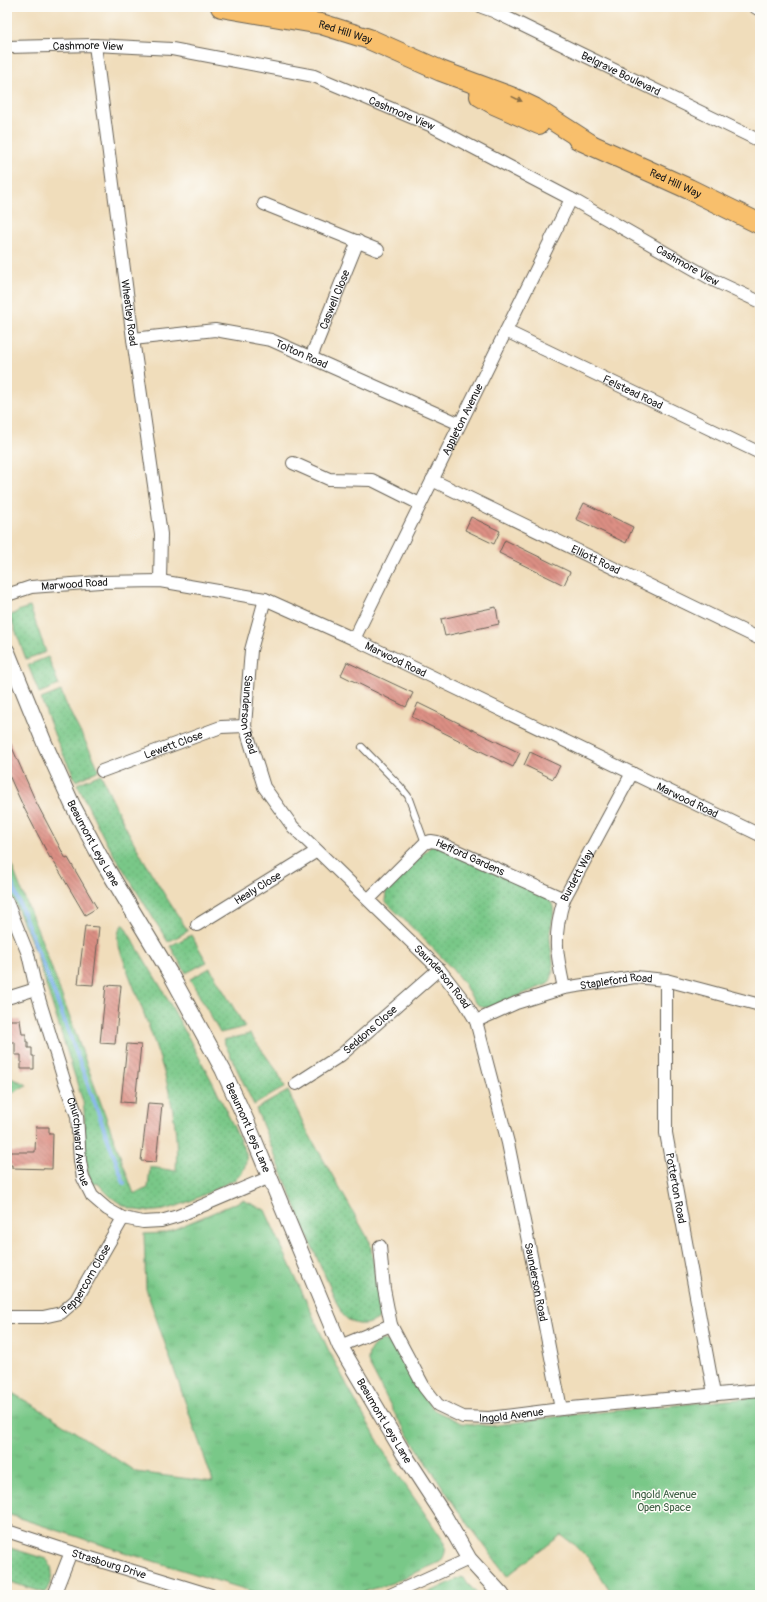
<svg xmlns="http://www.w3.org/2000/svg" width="767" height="1602" font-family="Pangolin,sans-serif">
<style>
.grass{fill:url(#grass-dots);stroke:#4a7252}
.park{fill:url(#park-tufts);stroke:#4a7252}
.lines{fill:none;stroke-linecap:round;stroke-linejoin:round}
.stream{stroke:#80b2ec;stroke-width:4}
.building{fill:url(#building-back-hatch)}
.service-casing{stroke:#666054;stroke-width:8}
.minor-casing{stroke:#666054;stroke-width:14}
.tertiary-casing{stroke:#666054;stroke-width:17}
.trunk-casing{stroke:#666054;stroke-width:22}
.service{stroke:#fff;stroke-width:6}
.minor{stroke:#fff;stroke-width:12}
.tertiary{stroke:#fff;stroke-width:15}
.trunk{stroke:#f8bf6c;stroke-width:20}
.oneway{fill:#8a6e44}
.labels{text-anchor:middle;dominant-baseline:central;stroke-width:3;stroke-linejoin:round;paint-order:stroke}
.street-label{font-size:11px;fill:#1c1c1c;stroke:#fdfcf7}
.park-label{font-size:11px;fill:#416147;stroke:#fdfcf7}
</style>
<defs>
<pattern id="grass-dots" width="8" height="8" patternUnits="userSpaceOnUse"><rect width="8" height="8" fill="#79c888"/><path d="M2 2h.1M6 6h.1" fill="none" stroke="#68ab75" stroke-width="1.8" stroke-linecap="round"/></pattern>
<pattern id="park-tufts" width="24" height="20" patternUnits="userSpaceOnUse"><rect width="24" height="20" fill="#79c888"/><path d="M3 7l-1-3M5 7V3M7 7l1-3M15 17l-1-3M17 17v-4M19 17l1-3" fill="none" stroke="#68ab75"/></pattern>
<pattern id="building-back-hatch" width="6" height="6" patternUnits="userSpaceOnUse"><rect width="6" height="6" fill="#dc8f84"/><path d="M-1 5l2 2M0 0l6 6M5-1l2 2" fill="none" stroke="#b2746b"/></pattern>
</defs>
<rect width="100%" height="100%" fill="#fdfcf7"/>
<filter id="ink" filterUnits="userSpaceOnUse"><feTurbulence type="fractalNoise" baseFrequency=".025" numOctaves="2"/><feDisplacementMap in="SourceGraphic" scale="8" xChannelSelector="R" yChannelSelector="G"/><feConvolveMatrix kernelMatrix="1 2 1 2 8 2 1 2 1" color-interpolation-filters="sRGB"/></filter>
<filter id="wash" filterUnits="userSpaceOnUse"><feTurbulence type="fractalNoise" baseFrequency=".012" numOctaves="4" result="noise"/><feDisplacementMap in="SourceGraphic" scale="16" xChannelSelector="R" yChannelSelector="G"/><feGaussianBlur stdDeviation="0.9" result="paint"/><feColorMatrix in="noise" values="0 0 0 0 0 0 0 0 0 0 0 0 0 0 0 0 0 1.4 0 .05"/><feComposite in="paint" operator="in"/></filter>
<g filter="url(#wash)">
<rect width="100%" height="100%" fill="#f0ddbb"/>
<!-- grass -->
<path class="grass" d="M30 607 46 652 26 659 10 616 20 610Z
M48 657 59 685 39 693 28 665Z
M61 691C71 719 88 743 99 770L76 781 56 739 41 699Z
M101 774C124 830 155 881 188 931L168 942 105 840 77 784Z
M434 843 546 897C550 900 552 902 553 907 555 916 550 926 550 935 549 951 559 970 548 984L490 1007C476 1012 469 991 462 981 439 952 411 927 385 901L386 892 389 888Z
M7 854 43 944 134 1194 148 1188 150 1167 176 1171C182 1090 143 1018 118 944 117 936 118 930 123 924L162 989 213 1083 246 1153C247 1164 244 1172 236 1179 186 1202 140 1237 97 1182L93 1185C80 1160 87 1128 83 1102L36 953 7 884Z
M191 935 207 962 186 973 170 946Z
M210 968 245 1027 220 1033 190 979Z
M250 1034 277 1071 285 1087 254 1105 223 1040Z
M7 1077 19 1081 27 1085 7 1096Z
M288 1091 306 1129 370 1242 381 1311 378 1319C365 1328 349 1325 341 1312L314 1251 256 1109Z
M7 1547 46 1559C56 1569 52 1581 45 1593L7 1581Z"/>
<!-- park -->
<path class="park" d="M243 1200 265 1210 328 1349 357 1404 393 1467 445 1543C446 1551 445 1556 440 1562L392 1583 354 1595H264L130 1554 7 1514V1390L43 1411 136 1472 213 1482 146 1289 144 1234 165 1233Z
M380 1340 389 1341 397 1348 418 1390 434 1410 461 1423 491 1426 561 1416 760 1397V1595H613L590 1560 575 1545 561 1535 507 1576 457 1509 421 1454 396 1416 368 1362C368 1351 371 1347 380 1340Z
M462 1577 478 1595H424Z"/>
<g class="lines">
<!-- stream -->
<path class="stream" d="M7 871 59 1006 124 1183"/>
</g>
<g id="blocks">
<!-- building -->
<path class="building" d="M584 503 633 527 626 543 576 519Z
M471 517 500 531 494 544 465 530Z
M505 540 570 572 564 585 499 553Z
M496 607 499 624 445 636 441 619Z
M347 662 413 693 406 707 341 675Z
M418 703 520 753 513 767 412 717Z
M7 736 36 802 66 859 68 858 97 908 85 915 51 857 50 858 23 806 7 771Z
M530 752 560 766 553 779 524 765Z
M85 926 99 927 93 985 78 984Z
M106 985 121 986 115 1044 100 1043Z
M9 1020H20L22 1034H26V1042H28V1048H32V1056H34V1069H21V1055H15V1042H9Z
M127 1044 141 1045 135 1103 121 1102Z
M148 1103 162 1104 156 1162 141 1161Z
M36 1127H49V1133H53L52 1169 12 1168V1165H7V1152H35Z"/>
</g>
</g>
<g filter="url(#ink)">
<use href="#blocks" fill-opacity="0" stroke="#666054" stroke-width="1"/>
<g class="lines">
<!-- service casing -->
<g class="service-casing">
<path id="service" d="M362 747 400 786 408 796 425 843"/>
</g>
<!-- minor casing -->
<g class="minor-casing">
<g id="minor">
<path id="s1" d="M482 7 493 11 760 141"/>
<path d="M755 7 760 10"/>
<path id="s2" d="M95 45 133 339 161 534 160 581"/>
<path id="s3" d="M7 47 95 45 172 49 314 76 430 125 577 202 715 281 760 302"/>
<path d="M264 204 378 250"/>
<path id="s4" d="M506 331 760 453"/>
<path id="s5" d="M133 339 215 330 271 340 460 424"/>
<path id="s6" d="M311 357 358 241"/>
<path d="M293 463 329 479 372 480 420 504"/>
<path id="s7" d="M432 480 760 639"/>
<path id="s8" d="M7 595 31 587 100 582 160 581 265 599 354 639 760 835"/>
<path id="s9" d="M265 599 251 650 245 726 264 787 293 827 439 969 464 1001 476 1021 508 1143 536 1280 561 1409"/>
<path id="s10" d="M354 639 571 199"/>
<path id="s11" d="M102 771 221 727 245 726"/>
<path id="s12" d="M369 899 425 843 431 841 437 842 564 899"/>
<path id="s13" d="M7 902 28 954 36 989 64 1080 77 1116 80 1161 83 1178 92 1196 107 1209 123 1218 143 1222 161 1221 178 1216 270 1177"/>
<path id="s14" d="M197 925 317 851"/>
<path id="s15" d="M666 980V1133L714 1394"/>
<path id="s16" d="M564 988C556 952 553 935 564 899L632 773"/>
<path d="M7 998 36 989"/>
<path id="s17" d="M476 1021 516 1003 564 988 635 977 666 980 760 1005"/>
<path id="s18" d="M296 1084 341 1055 439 969"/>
<path id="s19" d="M380 1246 384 1289 391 1325 424 1387 438 1405 463 1417 489 1418 561 1409 760 1390"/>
<path id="s20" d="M7 1317H43L61 1313 76 1300 123 1218"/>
<path d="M340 1346 391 1325"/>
<path id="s21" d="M7 1531 71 1552 211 1595"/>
<path d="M54 1595 71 1552"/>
<path d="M390 1595 469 1559"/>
</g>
</g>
<!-- tertiary casing -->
<g class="tertiary-casing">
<g id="tertiary">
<path id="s22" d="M7 651 44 742 72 804 103 862 171 975 223 1070 246 1120 340 1346 404 1454 445 1517 469 1559 502 1595"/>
</g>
</g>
<!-- trunk casing -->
<g class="trunk-casing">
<g id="trunk">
<path id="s23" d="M221 7 321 24 369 39 441 71 511 97 534 108 590 144"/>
<path d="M480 96 494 104 539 124"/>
<path id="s24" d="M578 139 689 189 760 224"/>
</g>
</g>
<!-- service -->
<use href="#service" class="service"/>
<!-- minor -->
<use href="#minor" class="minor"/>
<!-- tertiary -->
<use href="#tertiary" class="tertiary"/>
<!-- trunk -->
<use href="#trunk" class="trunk"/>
</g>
<!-- one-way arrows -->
<defs><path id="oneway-solid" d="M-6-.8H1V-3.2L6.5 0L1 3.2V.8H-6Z"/></defs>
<use class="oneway" href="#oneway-solid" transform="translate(517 99) rotate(26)"/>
</g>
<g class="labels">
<!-- street labels -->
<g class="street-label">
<text stroke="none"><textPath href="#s23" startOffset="127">Red Hill Way</textPath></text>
<text stroke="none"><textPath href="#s3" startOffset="81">Cashmore View</textPath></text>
<text stroke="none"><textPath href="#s1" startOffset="154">Belgrave Boulevard</textPath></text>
<text stroke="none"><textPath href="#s3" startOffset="405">Cashmore View</textPath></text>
<text stroke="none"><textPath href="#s24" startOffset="107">Red Hill Way</textPath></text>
<text stroke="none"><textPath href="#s3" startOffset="729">Cashmore View</textPath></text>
<text stroke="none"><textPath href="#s6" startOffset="62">Caswell Close</textPath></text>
<text stroke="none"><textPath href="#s2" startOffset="270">Wheatley Road</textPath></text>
<text stroke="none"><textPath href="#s5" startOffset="173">Tolton Road</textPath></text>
<text stroke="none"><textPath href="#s4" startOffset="141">Felstead Road</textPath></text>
<text stroke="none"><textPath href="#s10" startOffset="245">Appleton Avenue</textPath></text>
<text stroke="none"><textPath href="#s7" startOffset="182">Elliott Road</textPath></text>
<text stroke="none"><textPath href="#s8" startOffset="69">Marwood Road</textPath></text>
<text stroke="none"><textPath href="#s8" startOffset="405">Marwood Road</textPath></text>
<text stroke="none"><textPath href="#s9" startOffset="118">Saunderson Road</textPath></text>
<text stroke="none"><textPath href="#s11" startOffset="76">Lewett Close</textPath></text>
<text stroke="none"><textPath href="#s8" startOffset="729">Marwood Road</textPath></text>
<text stroke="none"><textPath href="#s22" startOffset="211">Beaumont Leys Lane</textPath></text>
<text stroke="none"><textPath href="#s12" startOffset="128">Hefford Gardens</textPath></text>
<text stroke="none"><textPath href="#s16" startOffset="117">Burdett Way</textPath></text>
<text stroke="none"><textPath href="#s14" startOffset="71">Healy Close</textPath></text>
<text stroke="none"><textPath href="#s9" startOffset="454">Saunderson Road</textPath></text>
<text stroke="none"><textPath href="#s17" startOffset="147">Stapleford Road</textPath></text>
<text stroke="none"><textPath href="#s18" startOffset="92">Seddons Close</textPath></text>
<text stroke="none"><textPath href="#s22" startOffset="535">Beaumont Leys Lane</textPath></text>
<text stroke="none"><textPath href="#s13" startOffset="251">Churchward Avenue</textPath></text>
<text stroke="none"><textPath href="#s15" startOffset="209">Potterton Road</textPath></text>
<text stroke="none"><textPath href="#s20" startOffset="97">Peppercorn Close</textPath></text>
<text stroke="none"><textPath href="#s9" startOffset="778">Saunderson Road</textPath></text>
<text stroke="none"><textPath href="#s19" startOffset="249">Ingold Avenue</textPath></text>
<text stroke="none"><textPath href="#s22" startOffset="859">Beaumont Leys Lane</textPath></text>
<text stroke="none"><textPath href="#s21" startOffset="107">Strasbourg Drive</textPath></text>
</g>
<!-- park labels -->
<g class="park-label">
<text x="664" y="1494">Ingold Avenue<tspan x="664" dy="13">Open Space</tspan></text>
</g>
</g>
<!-- margin -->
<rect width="767" height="1602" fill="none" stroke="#fdfcf7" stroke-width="24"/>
</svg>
